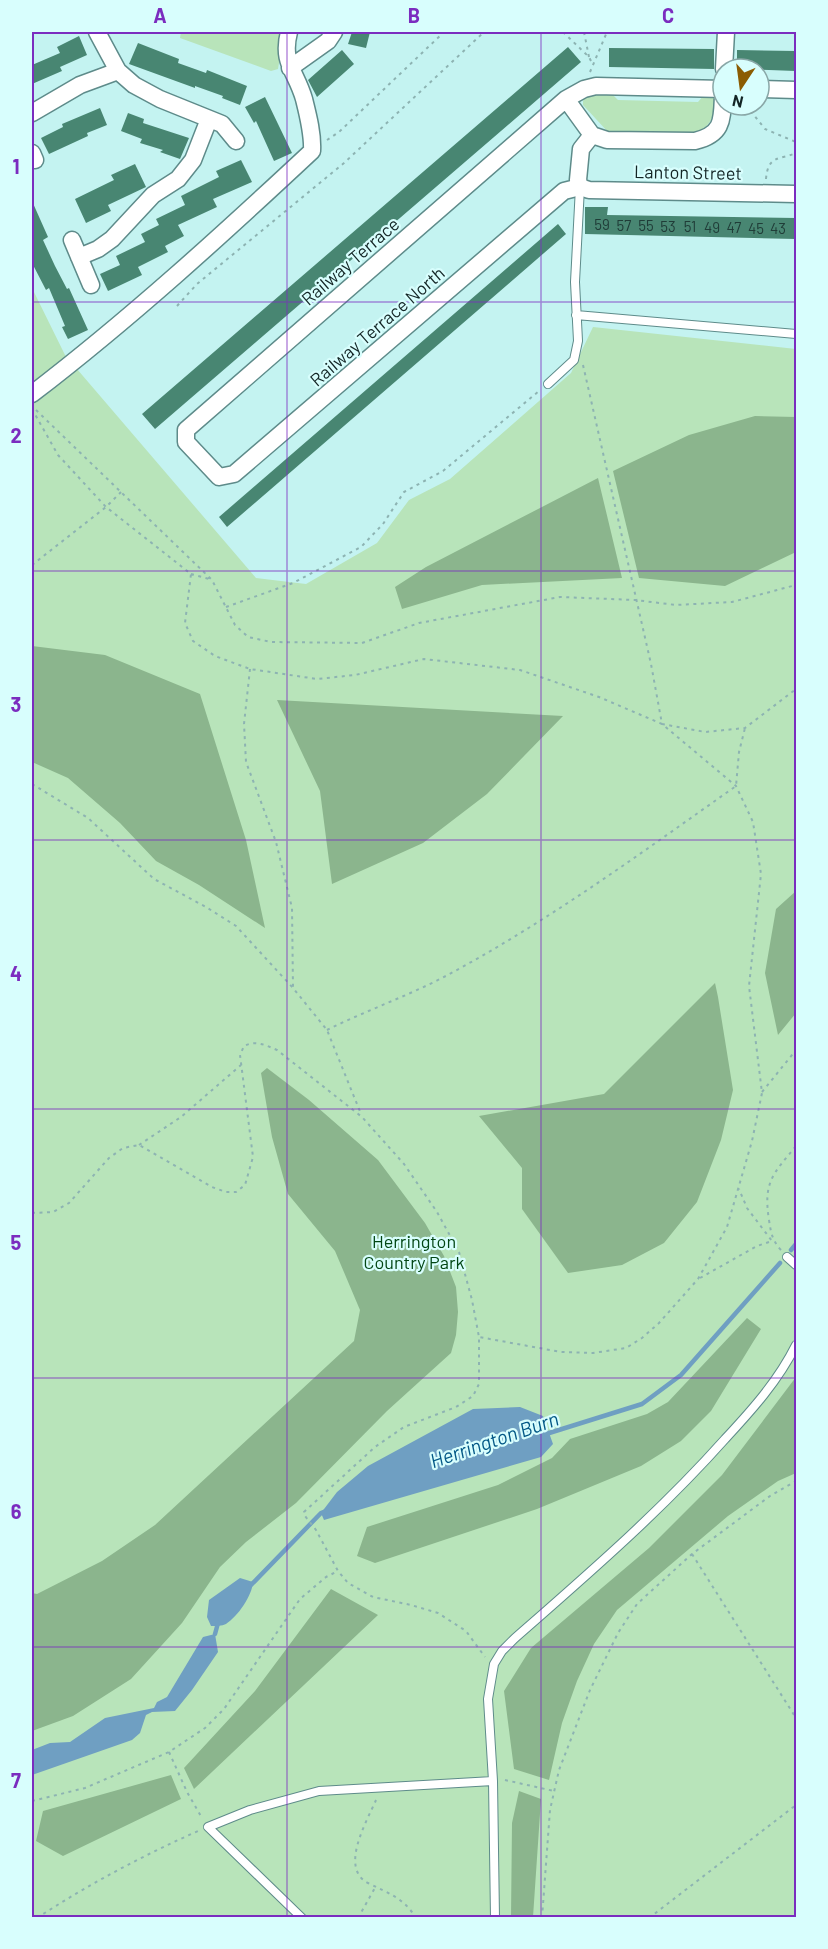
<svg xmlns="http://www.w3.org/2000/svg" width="828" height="1949" font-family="Barlow,sans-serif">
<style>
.green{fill:#b8e4ba}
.forest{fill:#8bb58d}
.water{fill:#6f9fc2}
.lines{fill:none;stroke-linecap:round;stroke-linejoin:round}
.stream{stroke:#6f9fc2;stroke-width:4.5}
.building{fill:#488672}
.service-casing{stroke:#5e8b8a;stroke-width:10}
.minor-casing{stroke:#5e8b8a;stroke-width:19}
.path{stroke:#8db3b2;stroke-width:2;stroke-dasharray:3 4.5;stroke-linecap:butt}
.service{stroke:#fff;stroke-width:8}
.minor{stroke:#fff;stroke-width:16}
.grid{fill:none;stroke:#7b2cbf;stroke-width:1.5;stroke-opacity:0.55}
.labels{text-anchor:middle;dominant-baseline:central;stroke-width:4.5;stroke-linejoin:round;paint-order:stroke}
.number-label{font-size:15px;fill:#203d38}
.street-label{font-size:18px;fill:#132525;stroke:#d8fefd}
.park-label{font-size:18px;fill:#024613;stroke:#d8fefd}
.water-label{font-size:20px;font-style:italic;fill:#035886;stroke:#d8fefd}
.neatline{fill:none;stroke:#7b2cbf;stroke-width:2}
.grid-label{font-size:20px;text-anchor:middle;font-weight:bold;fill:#7b2cbf}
</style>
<rect width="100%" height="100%" fill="#c4f3f1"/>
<!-- green -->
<path class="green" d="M181 32H284L278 69 271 71 180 38Z
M612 94 618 100 698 102 704 95 713 96 715 98C715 114 712 126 696 133L608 132 583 105V101L587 95Z
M32 288 65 355 256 578 306 584 377 543 409 500 450 479 571 373 593 327 796 349V1917H32Z"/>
<!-- forest -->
<path class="forest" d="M755 416 796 417V552L725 586 639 578 613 471 689 435Z
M598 478 622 578 482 585 402 609 395 587 426 567Z
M32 646 105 655 200 694 246 840 265 928 199 885 156 861 120 823 68 778 32 762Z
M277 700 563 716 487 794 423 843 332 884 320 791Z
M796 891V1013L778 1035 765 973 776 909Z
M715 983 718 997 733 1090 721 1140 697 1202 664 1243 622 1265 568 1273 522 1209V1168L479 1116 604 1094Z
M267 1068 309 1100 378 1160 425 1223 444 1256 456 1287 458 1312 456 1335 451 1353 387 1411 296 1503 246 1542 220 1567 182 1623 131 1679 73 1716 32 1731V1593L37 1594 102 1561 155 1525 354 1341 360 1310 335 1251 288 1194 272 1137 261 1073Z
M747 1318 761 1329 711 1411 681 1441 641 1466 537 1509 375 1563 357 1556 367 1527 498 1485 552 1458 570 1439 647 1414 668 1402Z
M796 1377V1473L778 1481 728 1516 617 1610 594 1644 577 1681 562 1723 549 1780 514 1769 504 1691 531 1648 649 1548 722 1475Z
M331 1589 378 1615 194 1789 184 1768 255 1691Z
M171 1775 181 1799 63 1856 36 1841 43 1811Z
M519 1791 541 1799 533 1917H511L512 1823Z"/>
<!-- water -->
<path class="water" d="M520 1407 543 1416 553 1444 541 1457 324 1520 321 1513 337 1492 368 1466 473 1409Z
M240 1578 253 1582C252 1596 238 1616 226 1624 222 1626 216 1626 211 1626L207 1617 209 1600Z
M215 1634 218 1652 192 1690 175 1711 152 1712 146 1715 140 1733 132 1740 32 1775V1750L50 1743 70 1742 105 1718 154 1708 157 1702 167 1697 203 1637Z"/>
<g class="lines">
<!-- stream -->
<path class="stream" d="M791 1250 796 1244
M546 1434 642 1404 681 1375 780 1263
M251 1585 321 1513 326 1511
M215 1634 218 1623"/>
</g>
<!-- building -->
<path class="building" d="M352 32H370L366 48 348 44Z
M79 36 87 55 60 67 62 71 32 84V65L60 53 57 47Z
M138 43 179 59 178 63 206 73 207 70 247 86 240 105 222 98 223 96 195 86V88L129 64Z
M568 47 581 62 155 429 142 414Z
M609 48 714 49V69L609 67Z
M342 50 354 64 317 97 308 80Z
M737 50 796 51V71L737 69Z
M265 97 292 153 274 161 256 121 254 123 245 107Z
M100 108 107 125 87 133 88 136 49 154 41 138 63 127 62 124Z
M128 113 144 119 143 123 189 138 180 159 160 152 163 150 140 143 142 139 121 131Z
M241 160 252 182 213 199 217 207 178 225 184 236 165 246 168 252 138 267 142 275 108 291 100 274 120 265 116 256 145 242 141 234 159 225 156 219 185 205 181 196 219 177 216 171Z
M135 164 146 187 108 205 111 211 86 223 75 199 114 180 111 175Z
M32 201 48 237 43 240 55 266 67 289 69 288 88 330 68 339 62 327 65 326 49 288 46 290 32 263Z
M585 207H608L607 215 796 218V239L585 234Z
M558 224 566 234 227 527 219 517Z"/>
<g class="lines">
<!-- service casing -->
<g class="service-casing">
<path id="service" d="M576 315 796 334
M548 384 574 360 578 341 575 282 580 187
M787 1257 796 1265
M302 1918 208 1827 250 1810 319 1791 493 1781
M495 1918 493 1781 488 1699 494 1664 502 1651 514 1639C587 1575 660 1512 725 1439 752 1410 778 1381 796 1345"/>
</g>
<!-- minor casing -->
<g class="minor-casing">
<path id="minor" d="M97 32 118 71 134 85 160 99 222 124 236 141
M290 68 328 41 334 32
M724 69 726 32
M759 89 796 90
M566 99 592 135 581 149 578 180 580 187
M32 113 80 85 118 71
M592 135 607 140 695 141C724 134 722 119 723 94
M32 153 35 160
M580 187 564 191 234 474 219 477 186 442V430L566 99 584 89 596 86 723 89
M580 187 589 190 796 194
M72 240 91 285
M79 257 98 249 112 239 153 195 178 179 193 160 209 119
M32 394C130 319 222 235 312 151 313 134 308 115 304 99 296 71 281 63 289 32"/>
</g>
<!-- path -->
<path class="path" d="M482 32 506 33 515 32
M563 32 589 57 593 65
M584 32 589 57
M590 72 607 32
M746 105 765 129 796 142
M327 140 339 132 444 32
M766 179C768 155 779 160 796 153
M177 306 197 284 344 163 484 32
M583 365 651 664 662 724 705 732 745 728 796 689
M32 409 58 455 106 507 191 574 185 623 193 641 215 656 250 669 317 679 355 675 424 659 520 670 599 697 662 724 736 786 753 822 761 874 749 986 762 1093 752 1141 727 1227 698 1279 659 1323 642 1338 626 1348 593 1353 561 1352 479 1337
M36 410 212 580 235 625 248 637 271 642 362 643 419 623 560 597 635 600 676 605 732 602 796 585
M32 565 106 507 121 492
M191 574 209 579
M226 607 293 583 361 547 383 524 404 492 443 471 539 391
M250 669 244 724 246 762 276 842 292 908 293 988
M32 784 88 818 154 879 206 907 236 926 293 988 327 1030 361 1114
M327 1030C369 1009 414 994 455 971 554 917 644 851 736 786L739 752 745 728
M762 1092 796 1050
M139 1145 181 1117 241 1065
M32 1213 53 1212 69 1203 109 1158 123 1148 139 1145 212 1187 226 1192H236L245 1185 253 1157 240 1055 244 1046C256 1040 265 1045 277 1050L362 1117 404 1164 437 1212 459 1252 472 1300 479 1337V1384L473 1396 456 1407 404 1427 375 1447 304 1512 305 1516 316 1530 338 1571 348 1583 373 1597 411 1605 438 1613 466 1631 485 1657
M781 1250C772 1240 771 1233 769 1220 763 1182 773 1174 796 1146
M700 1278 757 1246 772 1241 747 1208 739 1189
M692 1554 796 1718
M169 1752 187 1792 202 1818
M505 1780 554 1791
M376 1800C367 1821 339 1868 368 1883 388 1893 404 1898 416 1918
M32 1801 85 1788 169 1752 205 1728 224 1709 300 1599 326 1577 338 1571
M37 1918C89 1884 142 1856 198 1831
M358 1918 376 1886
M542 1918 550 1810 559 1770 590 1690 618 1633 637 1604 692 1554 770 1496 796 1481
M649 1918 796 1805"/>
<!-- service -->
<use href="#service" class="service"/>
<!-- minor -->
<use href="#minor" class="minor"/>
</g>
<!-- grid -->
<path class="grid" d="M287 32V1918M541 32V1918M32 302H796M32 571H796M32 840H796M32 1109H796M32 1378H796M32 1647H796"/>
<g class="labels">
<!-- number labels -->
<g class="number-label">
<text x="602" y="224">59</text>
<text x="624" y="225">57</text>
<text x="646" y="225">55</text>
<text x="668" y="226">53</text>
<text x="690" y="226">51</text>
<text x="712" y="227">49</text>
<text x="734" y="227">47</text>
<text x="756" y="228">45</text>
<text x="778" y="228">43</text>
</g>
<!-- street labels -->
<g class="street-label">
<text transform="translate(688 172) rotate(1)">Lanton Street</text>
<text transform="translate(350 261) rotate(-41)">Railway Terrace</text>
<text transform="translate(377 326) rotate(-41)">Railway Terrace North</text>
</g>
<!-- park labels -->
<g class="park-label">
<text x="414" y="1241">Herrington<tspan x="414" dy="21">Country Park</tspan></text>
</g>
<!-- water labels -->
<g class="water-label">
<text transform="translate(494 1439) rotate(-19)">Herrington Burn</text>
</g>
</g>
<!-- border -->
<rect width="828" height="1949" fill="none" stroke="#d8fefd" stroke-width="66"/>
<!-- north arrow -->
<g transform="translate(741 87) rotate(193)"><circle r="28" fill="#d8fefd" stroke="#89a7a7" stroke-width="1.5"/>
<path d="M0-4.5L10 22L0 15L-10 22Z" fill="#8b5c02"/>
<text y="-9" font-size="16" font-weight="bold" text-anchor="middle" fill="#132525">N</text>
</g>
<rect x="33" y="33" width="762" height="1883" class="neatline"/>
<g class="grid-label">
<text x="160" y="23">A</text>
<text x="414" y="23">B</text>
<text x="668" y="23">C</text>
<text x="16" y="174">1</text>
<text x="16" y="443">2</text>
<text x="16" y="712">3</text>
<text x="16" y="981">4</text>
<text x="16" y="1250">5</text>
<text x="16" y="1519">6</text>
<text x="16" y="1788">7</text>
</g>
</svg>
